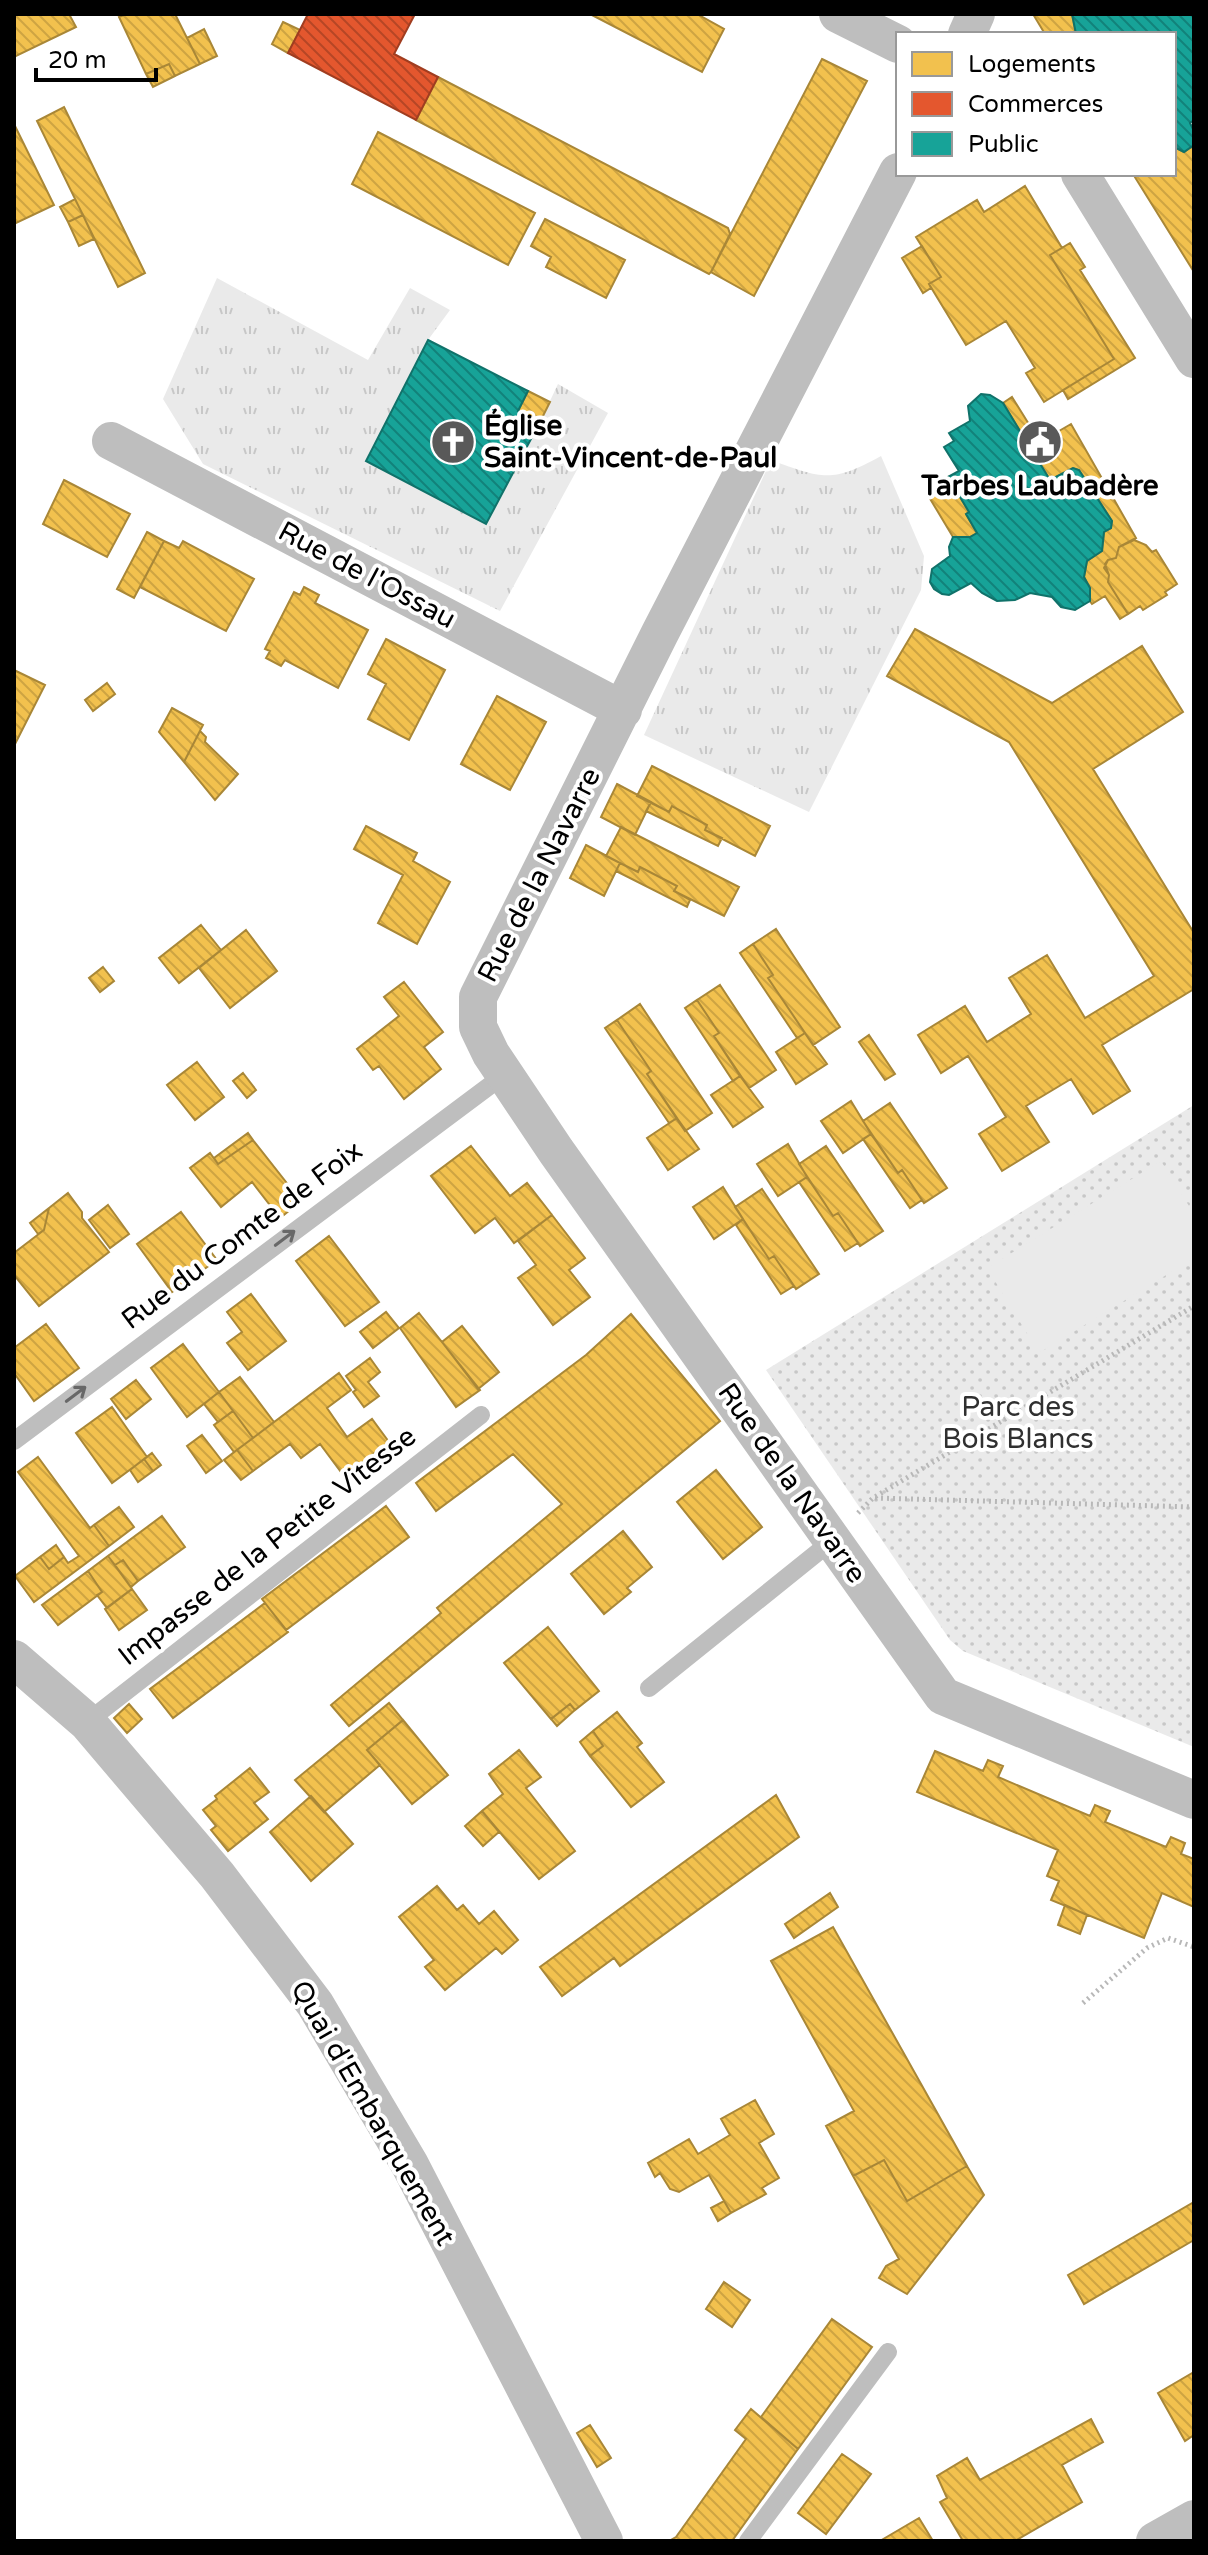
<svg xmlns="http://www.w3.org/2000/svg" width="1208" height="2555" font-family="'Varela Round',sans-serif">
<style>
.grass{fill:url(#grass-tufts)}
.park{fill:url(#park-dots)}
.garden{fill:#eaeaea}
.homes{fill:url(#homes-back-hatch);stroke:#a98737;stroke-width:2}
.shops{fill:url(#shops-back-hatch);stroke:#a03d20;stroke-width:2}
.public{fill:url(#public-back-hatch);stroke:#10726a;stroke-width:2}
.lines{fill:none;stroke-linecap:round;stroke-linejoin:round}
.path{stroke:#b8b8b8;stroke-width:5;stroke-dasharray:2 4;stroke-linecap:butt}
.service{stroke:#bebebe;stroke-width:18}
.minor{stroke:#bebebe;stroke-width:38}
.oneway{stroke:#686868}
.labels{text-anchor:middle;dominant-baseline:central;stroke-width:8;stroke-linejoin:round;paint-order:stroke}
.poi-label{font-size:28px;font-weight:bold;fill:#000;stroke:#fff;text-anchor:start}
.street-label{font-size:28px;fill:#000;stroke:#fff}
.park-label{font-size:28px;fill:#303030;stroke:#fff}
</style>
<defs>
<pattern id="grass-tufts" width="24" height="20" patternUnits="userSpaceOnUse" patternTransform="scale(2)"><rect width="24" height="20" fill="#eaeaea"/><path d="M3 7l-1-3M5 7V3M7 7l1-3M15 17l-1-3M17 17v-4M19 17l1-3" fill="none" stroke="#c7c7c7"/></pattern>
<pattern id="park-dots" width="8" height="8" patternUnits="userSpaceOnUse" patternTransform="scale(2)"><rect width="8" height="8" fill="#eaeaea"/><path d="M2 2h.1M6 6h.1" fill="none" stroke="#c7c7c7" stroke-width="1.8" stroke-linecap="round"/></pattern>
<pattern id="homes-back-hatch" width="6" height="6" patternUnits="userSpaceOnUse" patternTransform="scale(2)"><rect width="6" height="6" fill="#f2c14e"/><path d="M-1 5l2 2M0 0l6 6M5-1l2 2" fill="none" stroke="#cea442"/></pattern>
<pattern id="shops-back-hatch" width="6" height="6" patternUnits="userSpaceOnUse" patternTransform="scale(2)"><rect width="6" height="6" fill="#e4572e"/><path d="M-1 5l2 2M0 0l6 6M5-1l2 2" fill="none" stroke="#b64625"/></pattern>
<pattern id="public-back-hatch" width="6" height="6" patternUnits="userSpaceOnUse" patternTransform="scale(2)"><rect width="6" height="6" fill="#17a398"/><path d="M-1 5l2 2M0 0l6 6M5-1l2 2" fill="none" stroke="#12827a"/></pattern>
</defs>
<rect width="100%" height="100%" fill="#fff"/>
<!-- grass -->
<path class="grass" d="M217 278 368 360 410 288 450 310 428 340 366 461 540 422 558 384 608 413 500 611 203 464 163 399Z
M881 456 924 556 921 590 809 812 644 735 771 460C823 479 832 483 881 456Z"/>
<!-- park -->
<path class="park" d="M1194 1105V1747L963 1651 950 1640 766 1370Z"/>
<!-- garden -->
<path class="garden" d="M1161 1161 1194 1214V1258L1039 1353 987 1268Z"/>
<!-- homes -->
<path class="homes" d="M14 14H69L76 27 14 57Z
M126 14H175L200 64 175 76 169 64 146 74 119 17Z
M590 14H697L724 29 702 72Z
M1033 14H1072L1076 34H1045Z
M283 22 300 30 288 53 272 44Z
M204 29 217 56 200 64 187 38Z
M822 59 867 81 754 296 711 272Z
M169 64 175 76 153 87 146 74Z
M438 77 728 228 730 234 711 272 709 274 416 120Z
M64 107 145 273 118 287 37 121Z
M14 124 54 205 14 224Z
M378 132 535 213 508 265 352 184Z
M1194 145V272L1133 174H1174V147L1184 152Z
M1025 186 1062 248 1050 255 1114 359 1044 402 1026 373 1035 368 1006 321 966 345 929 284 941 277 916 237 977 200 984 212Z
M75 199 83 215 68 222 60 207Z
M83 215 94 239 79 246 68 222Z
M545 219 625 260 606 298 546 267 551 257 531 246Z
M1070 243 1085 267 1080 270 1135 358 1068 399 1063 390 1114 359 1050 255Z
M922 246 941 277 929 284 931 288 923 293 902 258Z
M528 391 550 402 540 422 518 411Z
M1012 397 1040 442 1071 424 1136 538 1119 547 1116 558 1108 560 1105 564 1109 575 1108 582 1128 614 1120 619 1105 596 1092 604 1089 600 1090 588 1084 577 1087 561 1102 551 1104 532 1111 528 1112 521 1079 470 1073 468 1050 480 1003 403Z
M948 477 969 512 966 514 977 533 970 537H953L926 492Z
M64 480 130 514 107 557 43 524Z
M147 532 164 541 134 598 117 589Z
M1134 540 1146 545 1152 552 1156 550 1177 584 1165 592 1167 595 1143 610 1140 606 1128 614 1108 582 1109 575 1104 568 1108 560 1116 558 1119 547Z
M164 541 179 548 183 541 254 579 226 631 140 587Z
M304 587 319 595 315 603 368 630 338 688 285 660 281 666 266 658 270 651 265 649 294 592 300 595Z
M915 629 1052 703 1142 646 1183 712 1093 769 1194 933V989L1102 1045 1130 1091 1093 1114 1071 1079 1026 1106 1049 1142 1002 1171 979 1134 1006 1117 968 1056 941 1073 918 1035 965 1006 987 1042 1031 1014 1009 978 1047 955 1085 1018 1154 976 1009 742 887 676Z
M386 639 445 670 409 740 368 719 386 684 368 674Z
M14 670 45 685 14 746Z
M107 683 115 694 93 711 85 700Z
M497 696 546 722 510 790 461 764Z
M172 708 203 725 184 762 159 732Z
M200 731 206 737 205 742 238 774 215 800 184 762Z
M652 766 770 826 755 856 705 830 707 825 672 806 669 812 637 796Z
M617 784 651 802 635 835 601 817Z
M651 802 669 812 672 806 707 825 705 830 722 838 718 846 646 811Z
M366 826 417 853 413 861 450 882 417 944 378 923 403 875 354 849Z
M621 827 739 887 724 916 674 891 677 886 640 867 638 872 606 856Z
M586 845 620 863 604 896 570 878Z
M620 863 638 872 640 867 677 886 674 891 690 900 687 907 616 871Z
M201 925 221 950 179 983 159 958Z
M776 929 840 1027 813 1045 768 978 773 975 753 944Z
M246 930 277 971 230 1008 199 968Z
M753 944 773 975 768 978 805 1033 797 1038 740 953Z
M103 967 114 981 100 992 89 978Z
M404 982 443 1032 424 1047 441 1069 404 1099 379 1066 373 1070 357 1049 399 1016 384 997Z
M720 985 776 1070 749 1088 714 1036 719 1033 697 1000Z
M697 1000 719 1033 714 1036 740 1076 733 1081 685 1008Z
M640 1004 712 1113 685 1131 647 1074 651 1071 617 1020Z
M617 1020 651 1071 647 1074 677 1118 669 1123 605 1028Z
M805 1033 827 1064 796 1084 776 1052Z
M869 1035 895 1074 885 1080 859 1042Z
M197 1062 224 1097 195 1120 167 1085Z
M243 1073 256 1090 247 1098 233 1081Z
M740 1076 763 1107 733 1127 711 1095Z
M851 1101 871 1134 843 1153 821 1121Z
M890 1103 947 1188 924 1203 902 1170 898 1173 863 1121Z
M677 1118 699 1149 668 1170 647 1138Z
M248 1133 253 1140 218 1164 214 1158Z
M871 1134 898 1173 902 1170 922 1200 910 1208 863 1139Z
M253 1140 301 1201 280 1218 252 1182 221 1207 190 1168 210 1153 218 1164Z
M788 1144 807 1177 778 1196 757 1164Z
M471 1146 510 1196 527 1183 552 1215 514 1243 495 1218 475 1233 431 1176Z
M826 1146 883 1231 860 1246 838 1213 833 1216 799 1164Z
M807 1177 833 1216 838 1213 858 1243 845 1251 799 1182Z
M723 1187 743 1219 714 1239 693 1207Z
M762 1189 819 1274 796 1289 774 1256 769 1259 735 1207Z
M68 1193 82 1212V1218L109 1252 39 1306 14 1275V1253L44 1230 49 1208Z
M108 1205 129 1234 110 1248 89 1220Z
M49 1208 44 1230 38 1234 30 1223Z
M181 1212 217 1260 172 1292 137 1244Z
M552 1215 585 1258 569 1270 590 1297 553 1325 518 1278 536 1265 518 1241Z
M743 1219 769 1259 774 1256 794 1286 781 1294 736 1225Z
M329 1236 379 1302 345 1326 296 1261Z
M251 1294 286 1341 248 1370 227 1343 242 1332 227 1312Z
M386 1312 399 1328 373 1348 360 1332Z
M419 1313 480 1390 456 1407 400 1328Z
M631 1314 720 1421 349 1726 331 1705 441 1613 437 1608 562 1504 513 1454 436 1511 416 1483 586 1355Z
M46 1324 79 1368 34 1401 14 1373V1348Z
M462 1326 499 1372 478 1389 442 1342Z
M183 1344 219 1392 187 1417 151 1368Z
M370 1358 380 1372 368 1382 379 1396 364 1407 353 1392 356 1390 346 1376Z
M339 1373 351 1390 327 1408 347 1437 372 1419 389 1442 344 1476 320 1444 301 1458 290 1444 253 1471 237 1450Z
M240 1377 274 1422 253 1438 219 1392Z
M136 1380 151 1399 126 1419 111 1399Z
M219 1392 233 1411 218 1422 204 1404Z
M112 1407 147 1457 112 1483 76 1433Z
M233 1411 253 1438 234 1452 214 1425Z
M202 1435 222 1461 206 1473 187 1446Z
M237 1450 253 1471 241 1480 224 1460Z
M152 1453 161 1465 153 1471 144 1459Z
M38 1457 90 1528 94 1525 109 1546 34 1602 15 1576 40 1557 49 1569 64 1557 68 1563 79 1556 18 1472Z
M144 1459 153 1471 138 1482 130 1470Z
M716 1470 762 1527 723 1559 677 1502Z
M386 1506 409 1537 286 1630 262 1599Z
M119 1507 134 1527 109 1546 94 1525Z
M162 1516 185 1547 138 1581 123 1560 115 1565 108 1556Z
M623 1531 652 1567 627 1588 631 1592 604 1614 571 1574Z
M56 1545 64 1557 49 1569 40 1557Z
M108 1556 132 1589 107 1608 97 1595 102 1592 88 1571Z
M123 1560 138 1581 131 1587 115 1565Z
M88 1571 102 1592 58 1625 42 1605Z
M132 1589 147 1610 119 1630 105 1609Z
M265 1603 288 1632 173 1718 150 1689Z
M548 1627 599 1691 575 1710 570 1704 551 1719 504 1663Z
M389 1703 403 1720 367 1750 380 1765 324 1812 295 1780Z
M129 1704 142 1719 127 1733 114 1718Z
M570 1704 575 1710 557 1726 551 1719Z
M617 1712 642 1743 637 1747 664 1782 631 1807 590 1756 603 1746 593 1731Z
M403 1720 448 1775 412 1804 367 1750Z
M593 1731 603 1746 590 1756 580 1742Z
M519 1750 541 1777 526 1788 575 1851 539 1879 482 1811 503 1794 489 1774Z
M935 1751 983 1771 988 1760 1003 1766 998 1777 1090 1816 1095 1805 1110 1811 1105 1822 1166 1847 1171 1837 1185 1843 1181 1854 1194 1859V1907L1162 1893 1144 1938 1051 1900 1059 1881 1047 1876 1058 1850 917 1792Z
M250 1768 269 1792 254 1803 268 1819 228 1851 211 1830 216 1826 203 1810 217 1799 215 1796Z
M776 1795 799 1837 620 1966 614 1958 562 1996 540 1967Z
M311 1796 353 1844 311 1881 270 1832Z
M482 1811 499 1832 483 1846 465 1826Z
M437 1886 457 1910 463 1905 479 1924 494 1911 518 1940 502 1954 496 1948 445 1990 425 1967 434 1960 399 1917Z
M830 1893 838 1907 794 1938 785 1924Z
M1065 1905 1087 1915 1080 1934 1058 1925Z
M833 1927 967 2166 907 2201 884 2160 853 2176 826 2126 854 2111 771 1961Z
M755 2100 774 2134 759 2143 779 2178 762 2188 766 2194 731 2213 709 2175 679 2192 670 2189 660 2173 655 2177 648 2163 689 2139 698 2154 730 2135 721 2119Z
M884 2160 907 2201 967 2166 984 2195 907 2294 879 2278 886 2266 899 2259 853 2176Z
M724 2201 731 2213 718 2221 711 2208Z
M1194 2202V2240L1084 2304 1068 2275Z
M724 2282 750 2300 732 2327 706 2309Z
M832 2319 872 2347 798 2449 761 2417Z
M1194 2372V2435L1185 2441 1158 2393Z
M751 2409 798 2449 732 2541H669L676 2537 746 2439 735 2430Z
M1091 2419 1103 2442 1062 2465 1082 2502 1015 2541H963L940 2502 947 2498 937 2476 967 2458 980 2480Z
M590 2425 611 2458 597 2467 577 2433Z
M842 2454 871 2474 826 2534 798 2513Z
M919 2518 933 2541H880Z"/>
<!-- shops -->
<path class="shops" d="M308 14H415L394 54 438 77 416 120 288 53Z"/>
<!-- public -->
<path class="public" d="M1072 14H1194V120L1190 123 1194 131V145L1184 152 1174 147V34H1076Z
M428 340 528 391 518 411 540 422 486 524 366 461Z
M981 394 990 395 1003 403 1050 480 1073 468 1079 470 1112 521 1111 528 1104 532 1102 551 1087 561 1084 577 1090 588V601L1075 610 1061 607 1052 597 1030 593 1015 600 997 601 982 593 971 583 949 595 942 594 934 589 930 582 932 569 950 556 949 547 953 537H970L977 533 966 514 969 512 948 477 959 471 944 447 954 441 949 433 970 421 968 406Z"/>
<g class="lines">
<!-- path -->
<path class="path" d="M875 1498 1194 1507
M858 1513 873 1498 1194 1306
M1083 2003 1147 1948 1168 1938 1194 1947"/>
<!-- service -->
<path class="service" d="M14 1441 504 1075
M649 1688 833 1540
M87 1722 481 1415
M748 2541 888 2352"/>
<!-- minor -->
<path class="minor" d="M838 14 898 44
M967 34 976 14
M898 172 660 633 478 997V1027L491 1054 556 1151 943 1696 1194 1800
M1080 174 1194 359
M111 441 623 710
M14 1659 87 1722 217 1875 315 2004 410 2165 604 2541
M1155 2541 1194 2519"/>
</g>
<!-- one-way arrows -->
<defs><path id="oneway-shaft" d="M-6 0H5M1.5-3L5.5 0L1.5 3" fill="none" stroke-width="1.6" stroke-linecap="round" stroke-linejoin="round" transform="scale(2)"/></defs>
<g class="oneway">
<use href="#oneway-shaft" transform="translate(285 1238) rotate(-37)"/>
<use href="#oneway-shaft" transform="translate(76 1394) rotate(-37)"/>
</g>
<!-- icons -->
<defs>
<g id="church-disc" transform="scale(2.3)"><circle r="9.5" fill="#595959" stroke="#fff"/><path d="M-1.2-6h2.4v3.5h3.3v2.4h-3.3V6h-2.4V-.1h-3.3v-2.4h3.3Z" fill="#fff"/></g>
<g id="civic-disc" transform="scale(2.3)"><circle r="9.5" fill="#595959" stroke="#fff"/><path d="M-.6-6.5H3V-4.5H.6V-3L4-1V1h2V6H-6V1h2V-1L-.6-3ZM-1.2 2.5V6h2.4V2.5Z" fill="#fff"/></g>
</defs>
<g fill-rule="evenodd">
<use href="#church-disc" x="453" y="442"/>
<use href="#civic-disc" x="1040" y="442"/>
</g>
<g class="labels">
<!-- poi labels -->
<g class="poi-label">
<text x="484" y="426">Église<tspan x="484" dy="32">Saint-Vincent-de-Paul</tspan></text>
<text x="1040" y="486" text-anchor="middle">Tarbes Laubadère</text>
</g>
<!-- street labels -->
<g class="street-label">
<text transform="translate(367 575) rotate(28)">Rue de l'Ossau</text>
<text transform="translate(539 875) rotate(-63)">Rue de la Navarre</text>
<text transform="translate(242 1235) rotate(-37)">Rue du Comte de Foix</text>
<text transform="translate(792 1483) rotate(55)">Rue de la Navarre</text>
<text transform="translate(267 1546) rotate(-38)">Impasse de la Petite Vitesse</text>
<text transform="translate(373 2113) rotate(60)">Quai d'Embarquement</text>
</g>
<!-- park labels -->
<g class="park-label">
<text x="1018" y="1407">Parc des<tspan x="1018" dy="32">Bois Blancs</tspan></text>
</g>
</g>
<!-- border -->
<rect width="1208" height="2555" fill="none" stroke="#000000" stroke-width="32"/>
<!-- legend -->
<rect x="896" y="32" width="280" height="144" fill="#ffffff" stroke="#999999" stroke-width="2"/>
<rect x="912" y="52" width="40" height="24" fill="#f2c14e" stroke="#999999" stroke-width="2"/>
<text x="968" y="72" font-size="24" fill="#000000">Logements</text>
<rect x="912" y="92" width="40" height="24" fill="#e4572e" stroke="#999999" stroke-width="2"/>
<text x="968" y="112" font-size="24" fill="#000000">Commerces</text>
<rect x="912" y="132" width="40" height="24" fill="#17a398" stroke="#999999" stroke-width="2"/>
<text x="968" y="152" font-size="24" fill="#000000">Public</text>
<!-- scale -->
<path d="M36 68v12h120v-12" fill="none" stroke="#000000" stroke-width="4"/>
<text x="48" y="68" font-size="24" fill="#000000" stroke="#ffffff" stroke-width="6" paint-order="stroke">20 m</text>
</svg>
